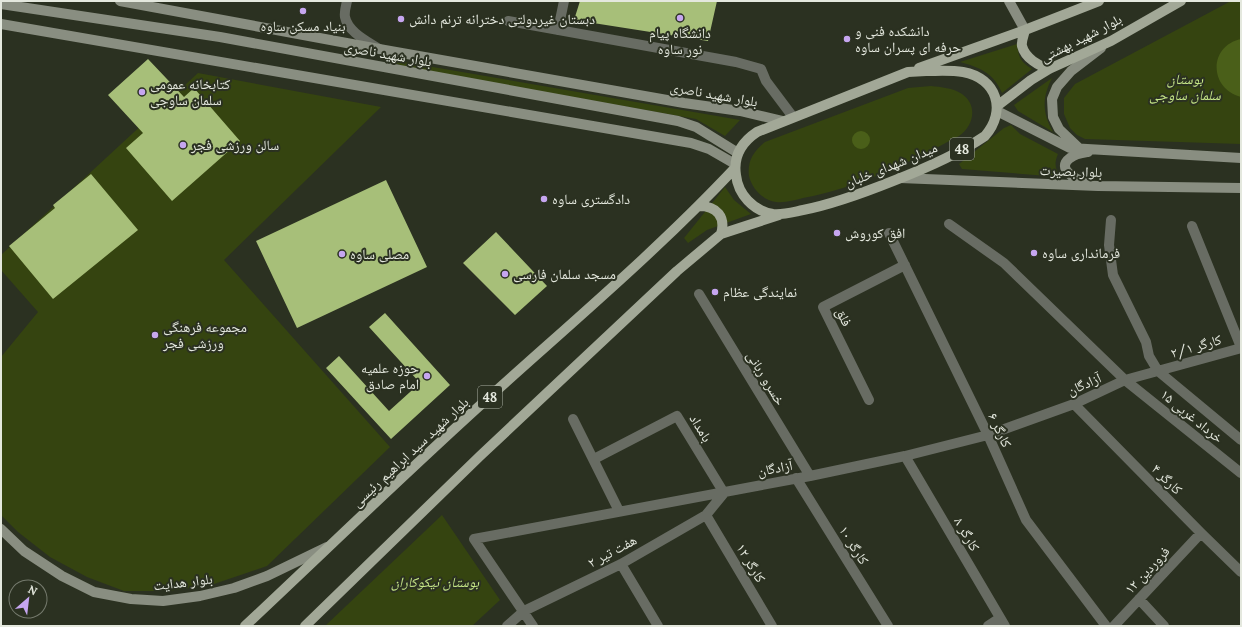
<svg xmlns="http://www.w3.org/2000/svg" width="1242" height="627" font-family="Lora,'Noto Naskh Arabic',serif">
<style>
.green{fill:#354410}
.water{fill:#4a5f19}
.building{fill:#a7bf79}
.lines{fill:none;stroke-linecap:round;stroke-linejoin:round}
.street{stroke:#686c63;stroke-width:10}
.secondary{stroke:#898e81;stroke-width:10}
.primary{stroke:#a2a897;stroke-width:10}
.poi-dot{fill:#c6a6f0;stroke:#2b3121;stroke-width:1.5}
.labels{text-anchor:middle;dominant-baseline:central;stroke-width:4;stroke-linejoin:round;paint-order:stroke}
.shield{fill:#2b3121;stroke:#acb1a5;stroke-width:1}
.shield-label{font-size:13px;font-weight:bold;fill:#e4e8de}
.poi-label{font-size:14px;fill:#e4e8de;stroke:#2b3121;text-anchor:start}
.street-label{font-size:14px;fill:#e4e8de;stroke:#2b3121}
.park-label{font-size:14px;font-style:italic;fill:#c8e989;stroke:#2b3121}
</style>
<rect width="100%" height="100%" fill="#2b3121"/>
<!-- green -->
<path class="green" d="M1231 1H1241V144L1085 139 1077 135 1070 128 1064 114V98L1075 84Z
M1017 44C1019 58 1020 61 1032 69L1002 93C994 73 979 67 960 62Z
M386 59 740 120 725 136 696 119 405 67Z
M198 73 381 107 224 260 390 447 267 566 211 585 168 591H124L87 577 50 557 18 532 1 515V357L38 312 1 270V255Z
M1052 78C1042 98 1042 112 1053 132L1018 111 1014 105Z
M931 86C941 87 953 88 962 94 978 105 974 126 959 136 910 162 858 188 803 198 795 200 785 203 776 202 763 200 752 189 749 176 747 161 754 151 765 142L908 88Z
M1011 125 1020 134 1058 154C1054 163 1055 169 1060 177L962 169 959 164 1004 128Z
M725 187 734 200 751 214 707 230 688 243 684 238Z
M442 515 500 600 472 626H325Z"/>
<!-- water -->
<path class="water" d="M1241 39V97C1209 89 1208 46 1241 39Z
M852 140a9 9 0 1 1 18 0a9 9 0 1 1-18 0Z"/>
<!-- building -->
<path class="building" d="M580 1H717L708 41 574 20Z
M148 59 184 97 194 88 240 141 172 201 126 148 143 133 108 95Z
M91 174 138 230 53 299 9 246 55 208 53 205Z
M386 180 427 267 297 328 256 241Z
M496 232 547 286 515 315 463 263Z
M385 313 450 385 391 439 326 368 339 356 389 411 420 383 369 327Z"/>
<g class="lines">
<!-- street -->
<path class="street" d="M347 1C346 6 344 12 345 17 348 32 367 41 379 49
M508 21 736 62 761 69 766 81 793 117
M558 30 564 1
M1111 220 1109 245 1113 275 1146 342 1149 356 1158 371 1241 440
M949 224 1004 263 1125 380 1241 473
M1192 226 1241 347
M889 233 988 435 1026 520 1106 626
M699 294 810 476
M869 400 823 307 905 265
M1074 404 1201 533 1241 572
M573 419 619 511
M905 456 1005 626
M594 459 677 416 724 493
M796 478 888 626
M706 515 772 626
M621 564 658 626
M1139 599 1164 626
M507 626 524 611 621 564 706 515 724 493
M533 626 474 539 810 476 905 456 988 435 1074 404 1125 380 1241 348
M988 626 1000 618
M1114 626 1201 533"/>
<!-- secondary -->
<path class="secondary" d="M120 1 379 49 684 103 740 111 783 121
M1009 1 1025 30
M1 4 220 37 678 121 696 127 738 153
M1 24 691 143 709 149 735 164
M997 111 1070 148 1241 158
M1080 149 1059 129 1053 117 1052 99 1057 87 1071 71 1101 48
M900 178 1098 186 1241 188
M1086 183C1077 180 1055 169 1070 158 1075 154 1082 153 1088 152
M1 529 24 551 62 576 94 592 131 599 163 601 200 596 234 588 267 576 327 547"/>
<!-- primary -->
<path class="primary" d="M1025 30C1024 35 1021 41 1022 46 1025 58 1039 66 1049 69
M919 68 1025 30 1099 1
M926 71C938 71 951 70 963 72 997 78 1007 111 985 136 957 155 924 169 893 181 863 193 834 204 803 210 793 212 783 215 773 214 753 211 738 194 736 175 733 156 742 142 757 132L908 72Z
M997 106 1031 80 1049 69 1111 41 1181 1
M699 206C717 206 726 217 721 234
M245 626C325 551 404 474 486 400 570 324 657 251 735 168
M305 626 480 456 677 271 721 234 779 215"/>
</g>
<!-- markers -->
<g class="poi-dot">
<circle cx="303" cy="11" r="4"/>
<circle cx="680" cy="18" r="4"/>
<circle cx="401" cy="19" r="4"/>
<circle cx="847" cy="39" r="4"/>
<circle cx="142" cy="92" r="4"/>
<circle cx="183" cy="145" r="4"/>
<circle cx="544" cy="199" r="4"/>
<circle cx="837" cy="233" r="4"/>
<circle cx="1034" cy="253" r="4"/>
<circle cx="342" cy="254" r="4"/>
<circle cx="505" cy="274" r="4"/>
<circle cx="715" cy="292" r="4"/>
<circle cx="155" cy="335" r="4"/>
<circle cx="427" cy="376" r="4"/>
</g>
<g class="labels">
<!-- shield labels -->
<g class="shield">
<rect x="950" y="138" width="24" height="22" rx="3"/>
<rect x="478" y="386" width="24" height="22" rx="3"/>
</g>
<g class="shield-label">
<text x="962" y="149">48</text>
<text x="490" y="397">48</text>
</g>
<!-- poi labels -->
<g class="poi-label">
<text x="409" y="19">دبستان غیردولتی دخترانه ترنم دانش</text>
<text x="303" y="26" text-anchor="middle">بنیاد مسکن ساوه</text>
<text x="855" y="31">دانشکده فنی و<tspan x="855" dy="16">حرفه ای پسران ساوه</tspan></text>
<text x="680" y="33" text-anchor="middle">دانشگاه پیام<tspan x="680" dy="16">نور ساوه</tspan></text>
<text x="150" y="84">کتابخانه عمومی<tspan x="150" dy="16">سلمان ساوجی</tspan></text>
<text x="191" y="145">سالن ورزشی فجر</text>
<text x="552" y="199">دادگستری ساوه</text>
<text x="845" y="233">افق کوروش</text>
<text x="1042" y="253">فرمانداری ساوه</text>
<text x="350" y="254">مصلی ساوه</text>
<text x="513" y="274">مسجد سلمان فارسی</text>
<text x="723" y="292">نمایندگی عظام</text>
<text x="163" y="327">مجموعه فرهنگی<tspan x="163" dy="16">ورزشی فجر</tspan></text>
<text x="419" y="368" text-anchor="end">حوزه علمیه<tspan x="419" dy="16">امام صادق</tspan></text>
</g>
<!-- street labels -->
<g class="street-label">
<text transform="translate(1081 38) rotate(-27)">بلوار شهید بهشتی</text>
<text transform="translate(388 54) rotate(10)">بلوار شهید ناصری</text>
<text transform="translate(714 94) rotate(10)">بلوار شهید ناصری</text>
<text transform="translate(891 165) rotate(-22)">میدان شهدای خلبان</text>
<text transform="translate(1071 171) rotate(2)">بلوار بصیرت</text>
<text transform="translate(844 317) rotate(63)">فلق</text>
<text transform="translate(1196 346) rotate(-16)">کارگر ۲/۱</text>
<text transform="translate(766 378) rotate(59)">خسرو ربانی</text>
<text transform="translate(1084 384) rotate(-24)">آزادگان</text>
<text transform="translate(1192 416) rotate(39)">۱۵ خرداد غربی</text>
<text transform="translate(701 428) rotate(59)">بامداد</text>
<text transform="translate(1000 430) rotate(65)">کارگر ۶</text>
<text transform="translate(410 452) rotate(-43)">بلوار شهید سید ابراهیم رئیسی</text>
<text transform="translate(775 468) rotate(-11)">آزادگان</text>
<text transform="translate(1167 479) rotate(45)">کارگر ۴</text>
<text transform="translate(967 534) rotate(60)">کارگر ۸</text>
<text transform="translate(854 545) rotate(58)">کارگر ۱۰</text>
<text transform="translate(612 551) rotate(-28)">هفت تیر ۲</text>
<text transform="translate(751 563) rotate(59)">کارگر ۱۲</text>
<text transform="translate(1147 570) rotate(-47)">۱۲ فروردین</text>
<text transform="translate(183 582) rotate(-7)">بلوار هدایت</text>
</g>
<!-- park labels -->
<g class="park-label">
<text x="1185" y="79">بوستان<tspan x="1185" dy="16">سلمان ساوجی</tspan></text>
<text x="435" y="582">بوستان نیکوکاران</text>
</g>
</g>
<!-- border -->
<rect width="1242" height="627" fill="none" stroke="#e4e8de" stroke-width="4"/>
<!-- north arrow -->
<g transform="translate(28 599) rotate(28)"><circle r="19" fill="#2b3121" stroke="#757a6d"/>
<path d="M0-3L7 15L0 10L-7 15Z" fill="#c6a6f0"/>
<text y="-6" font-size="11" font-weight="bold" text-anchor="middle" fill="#e4e8de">N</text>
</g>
</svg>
